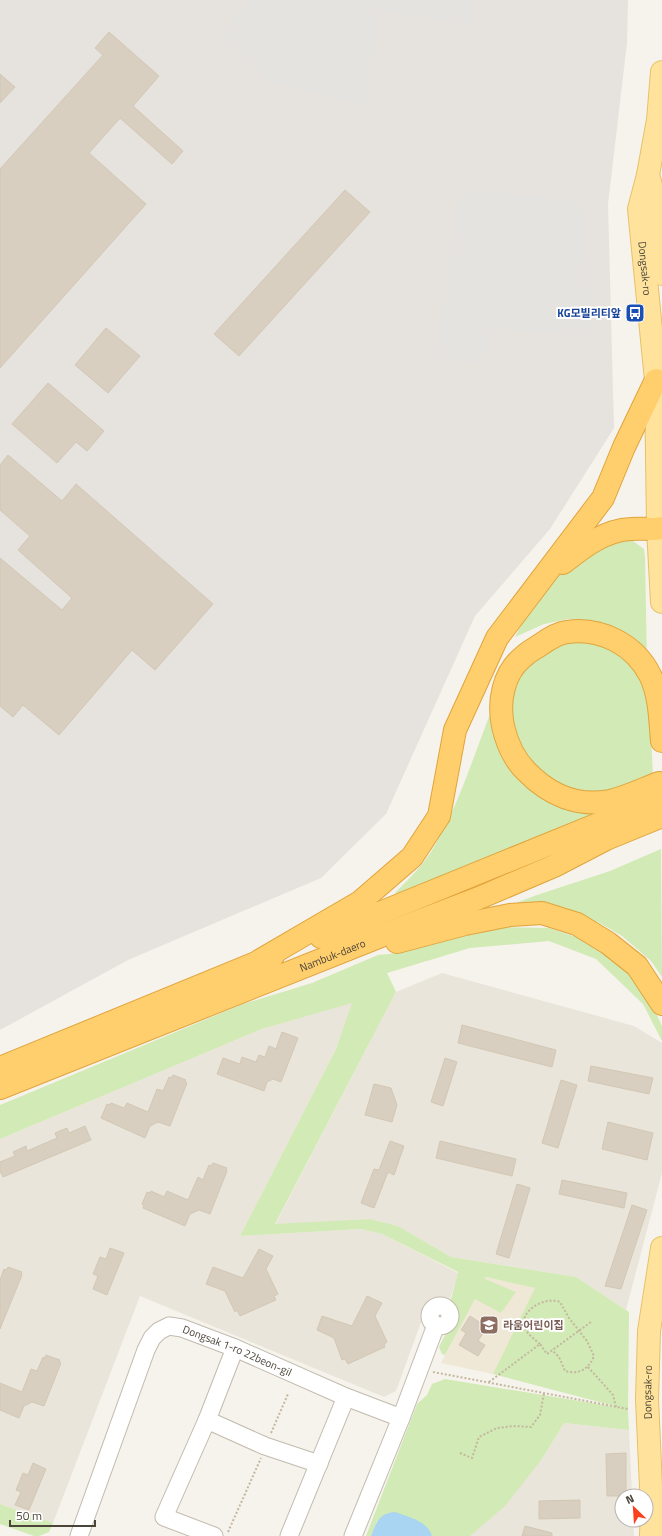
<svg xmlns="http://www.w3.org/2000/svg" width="662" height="1536" font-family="'Titillium Web','Noto Sans KR',sans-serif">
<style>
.residential{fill:#eae5da}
.industrial{fill:#e6e2dd}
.education{fill:#efe8d6}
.green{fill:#d2eab5}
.parking{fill:#e5e3e0}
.water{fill:#a9d4f2}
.building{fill:#d8cfc1;stroke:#d3c7b4}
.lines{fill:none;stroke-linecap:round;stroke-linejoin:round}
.minor-casing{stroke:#c2bbae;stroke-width:19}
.major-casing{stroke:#e6c16a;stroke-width:24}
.highway-casing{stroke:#e0a43c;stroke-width:24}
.path{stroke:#c4b79f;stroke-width:2;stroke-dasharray:2 2;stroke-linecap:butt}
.minor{stroke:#fff;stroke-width:17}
.major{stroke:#ffe39c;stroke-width:22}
.highway{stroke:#ffcf6e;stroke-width:22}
.labels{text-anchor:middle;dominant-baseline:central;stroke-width:4;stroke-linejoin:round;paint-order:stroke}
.street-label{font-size:11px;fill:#4b4439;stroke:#fff}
.transit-label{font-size:11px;font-weight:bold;fill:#164399;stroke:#fff;text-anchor:end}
.education-label{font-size:11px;font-weight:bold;fill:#785e54;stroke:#fff;text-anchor:start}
</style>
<rect width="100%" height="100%" fill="#f6f3ec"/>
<!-- residential -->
<path class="residential" d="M442 973 634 1026 662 1043V1173L626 1310 576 1277 451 1257 398 1226 370 1219 275 1225 396 992Z
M353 1002 336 1049 240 1236 361 1229 382 1234 458 1273 450 1299 427 1306 396 1391 384 1397 140 1296 53 1523 0 1504V1139L262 1029Z
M564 1423 629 1430 632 1496H622V1520H633L634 1536H470L542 1459Z"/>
<!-- industrial -->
<path class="industrial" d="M0 0H628L627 43 608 204 614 428 550 529 475 616 386 814 321 878 128 960 0 1030Z"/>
<!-- education -->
<path class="education" d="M486 1277 536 1288 493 1374 441 1363Z"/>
<!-- green -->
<path class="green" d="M626 536 644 549 645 557 647 664 603 625 583 620 568 619 544 624 515 637 524 620 540 599 559 575 573 560Z
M588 637 632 660 649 694 653 776 608 794 569 790 531 770 507 715 516 676 551 643Z
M492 709 503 749 600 813 398 894 395 893C408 880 421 867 431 852 458 808 473 757 492 709Z
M661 849 662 977 651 961 622 936 598 922 571 914 499 909 537 895 610 871Z
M500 927 549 928 601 945 642 983 662 1026V1041L643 1004 596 959 549 941 470 948 387 973 396 992 275 1224 370 1219 398 1226 451 1257 576 1277 629 1312 628 1409 629 1430 564 1423 542 1459 505 1506 470 1536H432L377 1521 371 1536H366L417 1404 427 1395 432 1384 445 1379 622 1408 493 1374 535 1288 486 1277 485 1279 516 1292 501 1313 475 1299 445 1355 442 1354 439 1347 453 1319C450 1309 447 1306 438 1303L451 1299 458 1272 382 1234 361 1229 240 1236 336 1049 352 1003 262 1029 0 1139V1105L243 1004 312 983 378 955 398 953 461 936Z
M0 1504 53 1523 49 1532 39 1536H34L0 1524Z"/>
<!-- parking -->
<path class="parking" d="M251 0H473L471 25 377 11 368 106 272 82 226 44 220 37Z
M472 189 580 201 597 336 493 329 481 364 435 357 458 200Z"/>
<!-- water -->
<path class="water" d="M395 1512C408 1517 428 1521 432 1536H371C376 1523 379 1513 395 1512Z"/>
<!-- building -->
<path class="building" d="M109 32 159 76 133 106 183 151 172 164 120 118 89 153 146 204 0 368V169L103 55 95 48Z
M0 74 15 87 0 103Z
M345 190 370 212 239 356 214 334Z
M106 328 140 356 108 393 75 365Z
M48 383 104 431 87 451 76 442 57 463 12 424Z
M8 455 62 501 76 484 213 604 155 670 132 650 59 735 23 705 13 717 0 706V558L62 610 72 598 18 550 30 536 0 510V465Z
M462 1025 556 1050 552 1067 458 1043Z
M282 1032 298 1038 281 1082 273 1079 267 1082 264 1091 217 1074 223 1058 240 1064 242 1057 256 1062 259 1055 265 1057 269 1046 276 1049Z
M445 1058 457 1062 443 1106 431 1102Z
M591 1066 653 1078 649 1094 588 1081Z
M173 1075 186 1080 185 1082 187 1083 170 1126 158 1122 150 1126 145 1138 101 1118 107 1104 109 1105 111 1103 124 1108 127 1103 148 1112 157 1089 163 1091 169 1077 171 1078Z
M561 1080 577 1085 558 1148 542 1143Z
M374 1084 391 1088 397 1105 392 1122 365 1115Z
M608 1122 653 1133 647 1160 602 1149Z
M85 1126 91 1140 3 1177 0 1171V1162L15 1156 13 1152 26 1146 27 1151 57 1138 55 1133 67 1128 69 1133Z
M390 1141 404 1146 394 1175 388 1172 374 1208 361 1203 374 1169 379 1170Z
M440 1141 516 1159 512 1176 436 1158Z
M213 1163 227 1168 226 1170 227 1171 210 1214 199 1210 190 1214 185 1226 143 1208 144 1205 142 1204 147 1192 150 1193 151 1191 164 1197 167 1191 188 1200 198 1177 203 1180 209 1165 211 1166Z
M562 1180 627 1193 624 1208 559 1194Z
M517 1184 530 1188 509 1258 496 1254Z
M632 1205 647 1210 621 1289 605 1286Z
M110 1248 124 1253 107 1295 93 1289 98 1276 93 1274 100 1257 106 1259Z
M259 1249 273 1256 266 1269 278 1294 274 1296 276 1300 240 1316 237 1310 235 1312 225 1291 206 1284 213 1267 243 1278Z
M8 1267 22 1272 21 1274 22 1275 0 1329V1280L4 1269 6 1270Z
M367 1296 382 1303 375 1316 387 1342 384 1344 385 1347 348 1364 345 1359 342 1360 334 1338 317 1330 322 1316 352 1326Z
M470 1316 487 1327 478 1341 485 1345 478 1356 459 1345 466 1333 461 1330Z
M46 1355 60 1360 59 1362 61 1363 44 1406 32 1402 24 1406 19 1418 0 1410V1383L22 1392 31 1369 37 1371 43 1357 45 1358Z
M626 1453V1496H607L606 1454Z
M33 1463 46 1469 29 1510 15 1505 21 1492 16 1490 23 1473 28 1475Z
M580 1500V1518L539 1519V1501Z
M525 1526 552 1533V1536H522Z"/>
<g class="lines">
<!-- minor casing -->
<g class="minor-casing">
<g id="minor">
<circle cx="440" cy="1316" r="10"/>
<path d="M401 1418 436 1325"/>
<path d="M207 1420 265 1446 319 1464"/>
<path id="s1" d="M79 1536 146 1350 152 1338 159 1331 169 1326 182 1328 235 1348 346 1397 401 1418 353 1536"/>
<path d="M214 1536 164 1517 207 1420 235 1348"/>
<path d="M289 1536 346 1397"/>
</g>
</g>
<!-- major casing -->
<g class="major-casing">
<g id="major">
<path id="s2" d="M662 72 658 120 648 175 639 209 656 380 658 528 662 602"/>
<path d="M648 175 656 203 662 274"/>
<path id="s3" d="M651 1536 652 1509 647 1399 649 1331 662 1248"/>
</g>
</g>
<!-- highway casing -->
<g class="highway-casing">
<g id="highway">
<path d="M563 563C583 547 605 530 631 529 641 528 652 530 662 528"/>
<path d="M659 783C643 789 627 797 610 801 578 807 549 795 526 771 513 758 507 744 503 726 498 702 503 673 523 657 528 652 534 649 540 645 547 640 559 633 567 632 601 627 635 645 650 675 660 695 660 719 662 741"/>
<path d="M321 937 608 820 662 796"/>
<path d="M397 942 465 924 510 915 542 913 577 924 608 943 637 966 662 1004"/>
<path d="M259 961 360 902 412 857 439 816 455 730 497 638 603 498 624 447 656 380"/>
<path d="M0 1068 273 956"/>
<path id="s4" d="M0 1088 406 926 479 898 554 866 606 839 662 816"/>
</g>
</g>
<!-- path -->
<path class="path" d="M540 1344C534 1339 528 1335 525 1328 518 1311 545 1296 560 1302L569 1318 587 1341 594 1356C589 1369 579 1375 565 1371L559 1357 552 1350
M588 1367 613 1395 616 1407
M433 1372 628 1409
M489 1382 540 1344 547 1354 591 1322
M271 1433 288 1394
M460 1453 472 1458 479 1437 497 1428 513 1426 531 1427 540 1415 544 1393
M228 1532 261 1458"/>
<!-- minor -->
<use href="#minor" class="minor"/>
<!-- major -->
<use href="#major" class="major"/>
<!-- highway -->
<use href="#highway" class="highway"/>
</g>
<!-- icons -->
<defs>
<g id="bus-square" transform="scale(1)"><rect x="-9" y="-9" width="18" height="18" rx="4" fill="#1a4fb4" stroke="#fff"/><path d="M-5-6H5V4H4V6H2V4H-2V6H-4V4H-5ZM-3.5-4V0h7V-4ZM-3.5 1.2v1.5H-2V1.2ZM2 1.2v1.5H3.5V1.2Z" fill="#fff"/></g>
<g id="school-square" transform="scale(1)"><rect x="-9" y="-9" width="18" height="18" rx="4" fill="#8d6e63" stroke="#fff"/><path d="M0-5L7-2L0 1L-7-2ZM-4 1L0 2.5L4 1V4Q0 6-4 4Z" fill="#fff"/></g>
</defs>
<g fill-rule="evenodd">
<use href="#bus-square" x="635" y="313"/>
<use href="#school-square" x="489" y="1325"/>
</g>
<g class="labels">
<!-- street labels -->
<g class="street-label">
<text stroke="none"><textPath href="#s2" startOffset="199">Dongsak-ro</textPath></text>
<text stroke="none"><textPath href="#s4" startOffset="358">Nambuk-daero</textPath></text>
<text stroke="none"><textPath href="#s1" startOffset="305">Dongsak 1-ro 22beon-gil</textPath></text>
<text stroke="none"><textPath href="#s3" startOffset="144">Dongsak-ro</textPath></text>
</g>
<!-- transit labels -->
<g class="transit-label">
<text x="621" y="313">KG모빌리티앞</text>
</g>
<!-- education labels -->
<g class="education-label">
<text x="503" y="1325">라움어린이집</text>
</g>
</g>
<!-- north arrow -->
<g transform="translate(634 1508) rotate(335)"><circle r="19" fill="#ffffff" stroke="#b7b4b0"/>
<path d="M0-3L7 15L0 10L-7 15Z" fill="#fc3f1d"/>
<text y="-6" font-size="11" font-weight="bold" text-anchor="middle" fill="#4b4439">N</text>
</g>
<!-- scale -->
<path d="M10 1520v6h85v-6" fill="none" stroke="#4b4439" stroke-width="2"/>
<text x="16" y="1520" font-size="12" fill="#4b4439" stroke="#ffffff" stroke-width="3" paint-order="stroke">50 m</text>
</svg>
